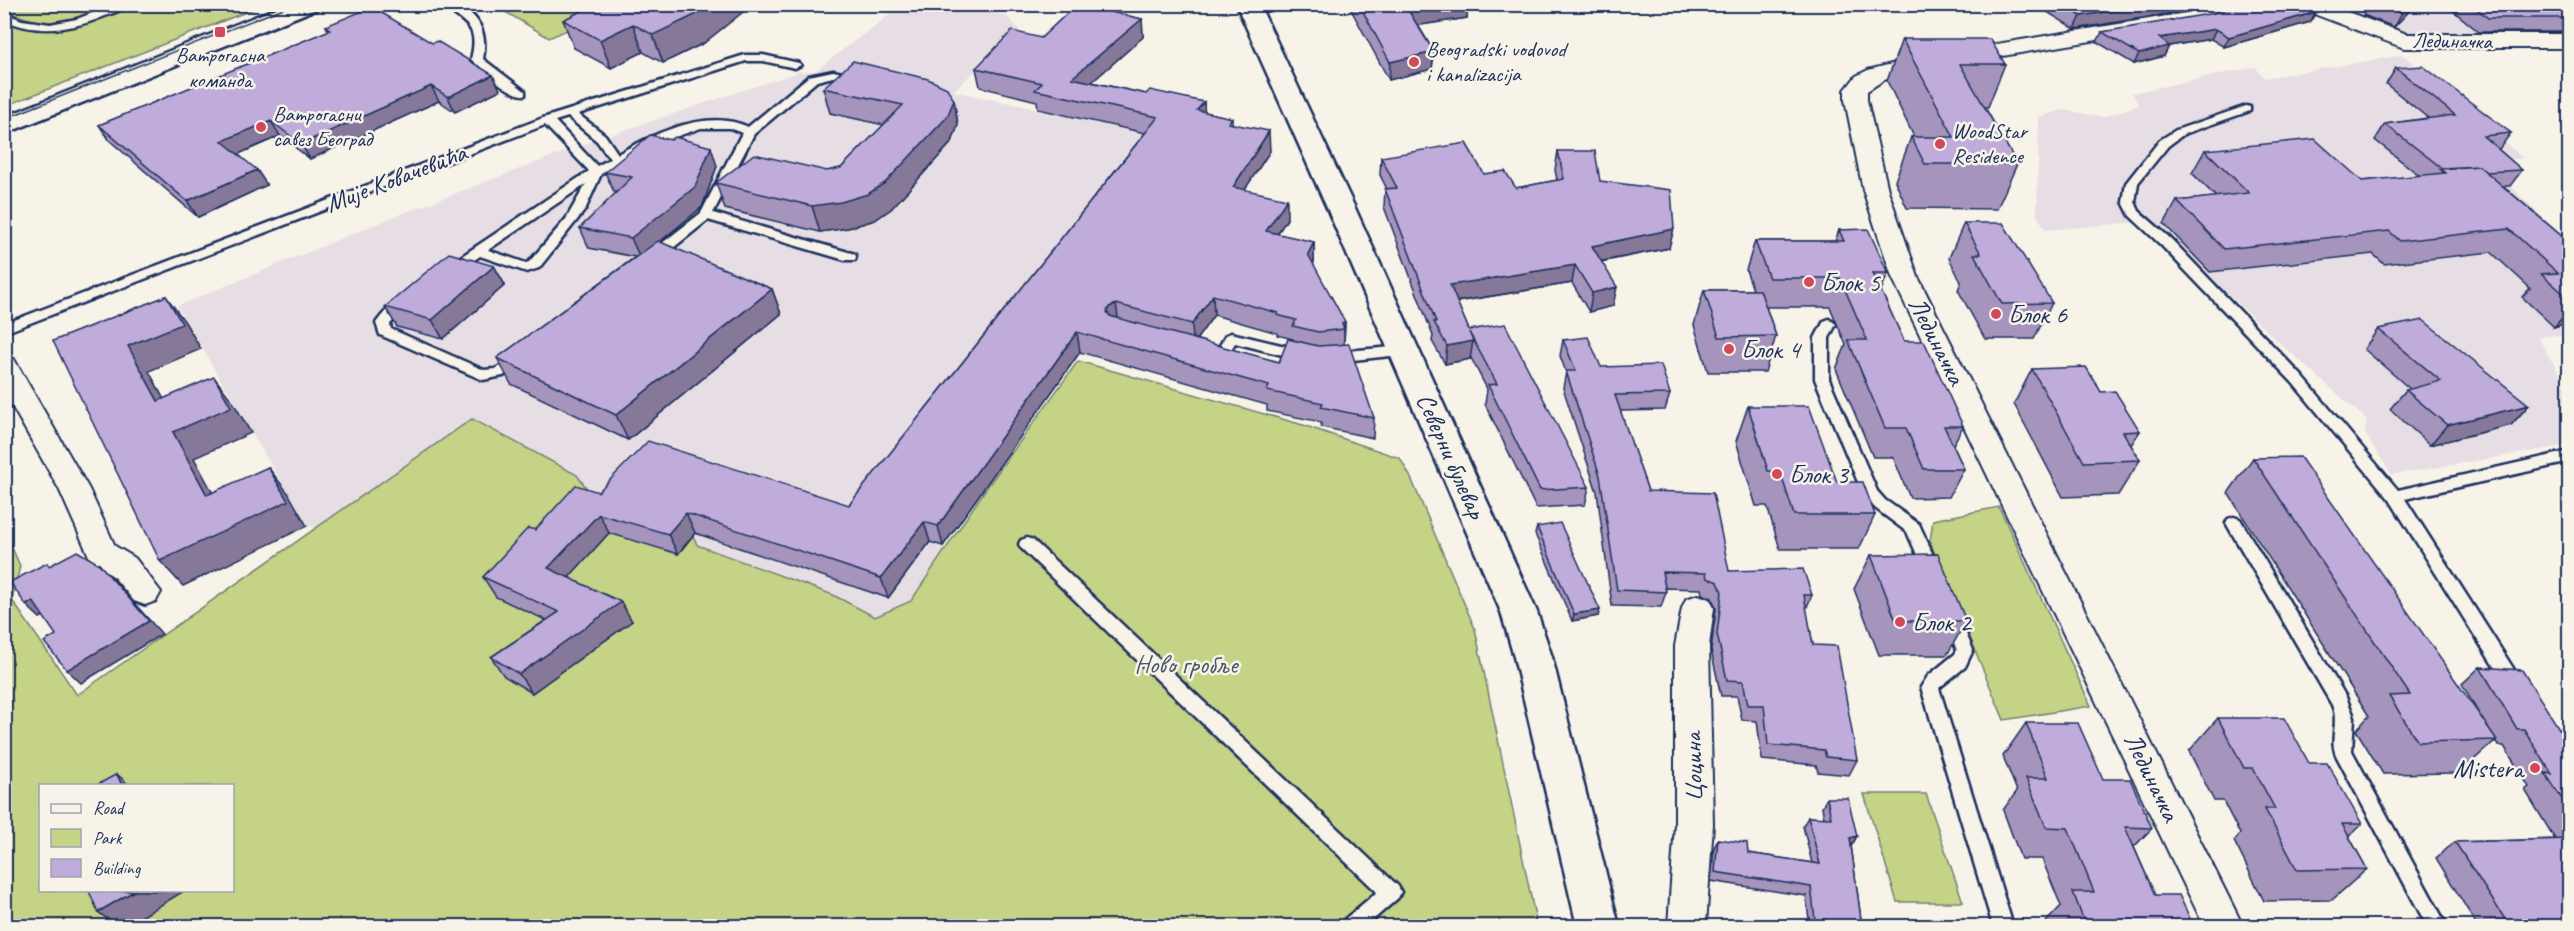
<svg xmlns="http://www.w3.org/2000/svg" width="2574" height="931" font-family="Caveat,sans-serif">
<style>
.built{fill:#e6dee4}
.green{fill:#c5d387;stroke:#708172;stroke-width:1.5;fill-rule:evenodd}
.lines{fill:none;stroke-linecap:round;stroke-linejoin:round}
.lane-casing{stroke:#1b2f5e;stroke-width:5}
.street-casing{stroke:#1b2f5e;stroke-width:4}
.secondary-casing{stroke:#1b2f5e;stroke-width:5}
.lane{fill:#f7f3e8;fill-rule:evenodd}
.street{fill:#f7f3e8;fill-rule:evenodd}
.secondary{fill:#f7f3e8;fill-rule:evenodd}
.tram{stroke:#1b2f5e;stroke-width:1.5}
.wall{fill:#a594bc;stroke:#1b2f5e;stroke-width:1.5;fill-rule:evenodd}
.shaded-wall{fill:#867899;stroke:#1b2f5e;stroke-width:1.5}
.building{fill:#c0acdb;stroke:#1b2f5e;stroke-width:1.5}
.poi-dot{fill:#d1495b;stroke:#f7f3e8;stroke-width:2}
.labels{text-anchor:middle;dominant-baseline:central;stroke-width:5;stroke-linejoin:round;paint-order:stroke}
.far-street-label{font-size:22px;fill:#1b2f5e;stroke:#f7f3e8}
.far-poi-label{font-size:22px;fill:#1b2f5e;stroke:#f7f3e8;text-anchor:start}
.street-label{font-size:26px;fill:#1b2f5e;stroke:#f7f3e8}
.poi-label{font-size:26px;fill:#1b2f5e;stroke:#f7f3e8;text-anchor:start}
.park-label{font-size:26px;fill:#465868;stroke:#f7f3e8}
</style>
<rect width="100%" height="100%" fill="#f7f3e8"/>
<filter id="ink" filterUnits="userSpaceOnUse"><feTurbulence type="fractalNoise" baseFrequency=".0167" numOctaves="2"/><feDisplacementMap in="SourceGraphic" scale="12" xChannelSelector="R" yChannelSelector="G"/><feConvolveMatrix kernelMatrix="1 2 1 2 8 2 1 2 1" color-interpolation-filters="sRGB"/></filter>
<g filter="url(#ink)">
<!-- built -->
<path class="built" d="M910 5H945L1006 16 1020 30 953 91 1038 109 1053 93 1205 121 906 534 946 548 910 601 875 617 833 595 697 545 594 498 473 419 319 527 307 526 177 306 396 216 601 138 798 72 815 71 901 6Z
M2317 5H2502L2536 32 2423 37 2397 32Z
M2403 55 2523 158 2487 163 2569 243V334L2538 337 2569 391V445L2392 475 2365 434 2367 420 2272 336 2152 221 2046 230 2037 215 2039 117 2063 110 2103 117 2139 105 2132 93 2255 67 2265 78Z"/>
<!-- green -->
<path class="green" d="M5 4 73 5 79 9 89 5H120C78 21 46 33 5 9Z
M132 5H264L5 106V19C46 42 92 23 132 5Z
M494 5H592L606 13 549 38Z
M1078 361 1303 425 1400 458 1411 478 1475 629 1537 926H5L4 529 20 566 12 600 77 695 472 419 577 475 594 498 690 528 697 545 833 595 875 617 911 601 985 490ZM40 786H232V890H40Z
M1999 507 2091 706 2004 720 1930 542 1933 520Z
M1864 794H1926L1963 902H1897Z"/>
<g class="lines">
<!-- lane casing -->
<g class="lane-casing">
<path id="lane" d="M115 4H130C123 10 113 13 105 16 72 30 38 35 4 20V13L22 20 50 24 77 19Z
M442 4C474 4 489 29 483 59L525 91V95C513 97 479 69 471 59 480 23 464 25 442 4Z
M1244 4H1270L1265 7 1244 8Z
M745 55H763L799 63 801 65 795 68 763 61H746L578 114 605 135 618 154C654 133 708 108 748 127L809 76 833 71 862 77V81L858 82 833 77 817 81 754 134 713 213 855 254 856 257 855 260H845L708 220 658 260H648L647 257 648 254 701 213 742 133 730 128H701L649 146 601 174 585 210 539 268 527 272 480 256 457 272H447L445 269 447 266 589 171 545 125 4 333V324L543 118ZM568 117 597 141 610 159 597 166 555 121ZM586 184 566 219 529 262 526 263 488 250Z
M2246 106 2250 107V111L2184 134 2168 146 2138 183 2135 202 2139 211 2171 239 2302 376 2398 490 2570 451V462L2405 499 2520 679 2523 684 2520 689 2514 691 2508 689 2390 500 2292 382 2161 245 2130 216 2123 202 2126 183 2160 140 2176 130Z
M406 298 413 302 390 324 391 329 484 370 495 369 521 356 528 361 503 376 483 380 380 335 376 323C384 312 393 302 406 298Z
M1829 319 1836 324 1829 338V379L1877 491 1885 500 1919 524 1940 571 1938 575 1932 577 1926 575 1907 532 1875 508 1863 494 1815 379V338L1824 321Z
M1231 333 1302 350 1309 355 1302 360 1235 343 1224 361 1219 363 1208 359 1206 356 1208 353 1216 352 1226 335Z
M1404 346 1411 351 1409 354 1335 362 1328 357 1335 352Z
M2234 517 2240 519 2346 697 2354 717 2352 751 2447 926H2427L2337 757C2328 740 2340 723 2332 705L2226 523 2228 519Z
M1027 538 1033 540 1398 886 1401 892 1398 898 1366 926H1342L1345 919 1377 892 1021 548 1019 544 1021 540Z
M1950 608 1956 610 1973 650 1965 667 1939 688 2013 926H1993L1921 687 1928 676 1955 654 1957 650 1942 615 1944 610Z"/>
</g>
<!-- street casing -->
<g class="street-casing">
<path id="street" d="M2212 4H2239C2230 17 2212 20 2198 23L1932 68 1884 80 1867 91V100L1888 190 1918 277 2243 926H2204L1892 277 1863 190 1845 100V90L1856 76 1868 70 1923 56 2198 11Z
M2295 4H2326L2407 34H2570V48H2404L2298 8Z
M4 357 14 359 18 366 89 489 115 546 135 558 161 592 156 601 145 605 134 601 113 576 92 563 59 489 4 392Z
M1698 595 1710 599 1714 608 1709 646 1713 824 1706 926H1668L1675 824V646L1682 608 1686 599Z"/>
</g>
<!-- secondary casing -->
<g class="secondary-casing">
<path id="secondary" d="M287 4H320L317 9 4 134V117Z
M1236 4H1259L1355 208 1537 612 1552 657 1619 926H1577L1514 657 1501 612 1327 208Z"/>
</g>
<!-- lane -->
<use href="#lane" class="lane"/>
<!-- street -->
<use href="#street" class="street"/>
<!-- secondary -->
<use href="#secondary" class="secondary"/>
<!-- tram -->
<path class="tram" d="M4 119 294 4
M4 136 331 4"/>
</g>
<!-- wall -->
<path class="wall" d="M596 4 704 43 663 63 643 52 611 68 574 48 563 20Z
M1070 4H1129L1119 14 1142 19 1143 37 1092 82 1146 94 1204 102V112L1232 118V123L1270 151 1245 189 1287 219 1277 234 1314 242V262L1313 264 1345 322 1344 344 1374 418 1373 438 1321 427V422L1267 411V405L1080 352 943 546 930 542 888 598 695 533 678 554 609 533 569 577 632 621 532 693 504 676 491 657 546 620 496 597 483 577 535 530 598 492 849 505 1145 133 1038 109 1037 101 980 87 976 68 1041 38 1075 6ZM1214 315 1277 333V335L1293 339V340L1279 362 1196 340Z
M1348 4H1468L1467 18 1418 25 1434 52 1432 69 1389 80Z
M2050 4H2206L2197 9 2075 29 2047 12Z
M2369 4H2416L2394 27 2363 15Z
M2445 4H2570V32H2479Z
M2316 12 2310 22 2224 47 2211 39 2169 46 2164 56 2134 64 2097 42 2102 32Z
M326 26 500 90 455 112 439 101 310 159 280 136 238 154 267 185 198 217 109 140 99 125 328 31Z
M1902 39 2005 64 1988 107H1985L2017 164 1997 209 1907 208 1895 181 1911 137H1914L1887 81Z
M2396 68 2511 133 2499 149H2498L2522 170 2510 186H2503L2570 243V322L2554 327 2522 297 2530 288 2491 252 2384 264 2373 254 2210 272 2164 224 2177 201 2216 197 2192 173 2205 150 2362 181 2420 176 2375 140 2385 124 2428 118 2386 84Z
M823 88 954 100 958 125 952 142 891 209 875 220 848 228 820 232 725 209 716 183 827 171 841 168 884 125 830 113Z
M1558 151 1600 181 1669 248 1601 262 1613 306 1589 312 1572 283 1457 302 1469 330 1589 487 1585 505 1536 508 1485 404 1487 389 1471 358 1470 359 1445 364 1432 341 1433 336 1384 207 1385 189H1387L1380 175 1381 157 1484 174 1516 188 1557 180 1555 170Z
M717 166 702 207 659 242 772 289 781 314 628 440 511 384 497 358 635 257 589 248 580 228 617 192H614L605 172Z
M1964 223 2052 303 2034 339H1985L1958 290 1961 282 1949 258Z
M1839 230 1888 273 1881 291 1904 341 1963 426 1953 445 1964 469 1949 497 1910 498 1893 457H1873L1836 369 1846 345 1830 307H1766L1776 336 1765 372H1708L1694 325 1704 290H1753L1746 270 1755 241H1835Z
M494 266 505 285 443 339 397 327 385 307Z
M2378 329 2529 405 2511 425 2430 445 2390 409 2406 390 2410 389 2364 349Z
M1563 340 1601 367 1670 394 1665 410 1620 411 1648 491 1729 571 1812 595 1806 609 1813 645 1857 760 1849 775 1818 772 1816 765 1762 760 1757 721 1742 720 1737 696H1721L1711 650 1716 608 1712 598 1702 594 1701 589 1665 588 1666 592 1661 607 1612 606 1597 492 1563 388 1566 372 1560 356Z
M2032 369 2101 392 2140 431 2131 445 2140 460 2118 495 2063 497 2014 404Z
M1748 406 1875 515 1859 549H1780L1767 506H1756L1736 441Z
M2253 458 2483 721 2462 684 2480 667 2570 746V927H2478L2436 858 2455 842 2555 839 2525 790 2529 787 2504 746H2498L2495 741 2459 773 2383 774 2356 730 2369 716 2228 493Z
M1537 527 1598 616 1572 621 1535 534Z
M1871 555 1966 621 1947 655H1879L1854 589Z
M2218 718 2309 763 2362 824 2349 836 2367 869 2332 900 2264 901 2234 841 2240 834 2223 801H2214L2189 751Z
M2026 723 2103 779 2152 828 2134 847 2155 895 2194 927H2048L2046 922 2061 906 2042 859H2021L2003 810 2017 791 2003 756Z
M1827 798 1857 836 1852 845H1851L1862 927H1810L1806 896 1711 881 1714 848 1718 839 1748 853 1812 863 1803 826 1808 817 1824 818 1822 807Z"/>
<!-- shaded-wall -->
<path class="shaded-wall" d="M709 4H753L704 43 663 63 653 35Z
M1108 4H1129L1104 29 1102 10Z
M1443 4H1468L1467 18 1407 27 1408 10Z
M2154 4H2206L2197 9 2075 29 2081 16Z
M2411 4H2416L2394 27 2402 13Z
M2316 12 2310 22 2224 47 2229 37Z
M1142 19 1143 37 1075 97 1072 78Z
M633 24 643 52 611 68 600 40Z
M2216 29 2211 39 2169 46 2164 56 2134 64 2139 54 2159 38Z
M1434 52 1432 69 1389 80 1390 62Z
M493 75 500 90 455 112 448 97Z
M431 86 439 101 310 159 301 144Z
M954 100 958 125 952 142 891 209 875 220 848 228 820 232 812 206Z
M1204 102 1205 121 1197 110Z
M271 121 280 136 232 157 222 141Z
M1269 131 1270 151 1234 206 1233 187Z
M711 147 717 166 702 207 640 258 631 238Z
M257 170 267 185 198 217 187 201Z
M1287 199V219L1266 251V231Z
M1674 229 1669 248 1588 264 1592 246Z
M1314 242V262L1307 274 1308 254Z
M1575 265 1572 283 1448 303 1450 285Z
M494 266 505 285 443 339 432 320Z
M1617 287 1613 306 1589 312 1592 293Z
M772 289 781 314 628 440 616 415Z
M1213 295 1214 315 1193 344 1192 324Z
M166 296 185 322 201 349 149 371 178 426 158 401 128 346Z
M1116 304 1119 324 1109 332 1107 312 1109 307Z
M2570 309V322L2554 327Z
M1345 322 1344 342V329L1342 323Z
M1077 332 1080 352 943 546 938 526Z
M1473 341 1470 359 1445 364 1447 346Z
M214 377 233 402 251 433 194 458 228 521 207 495 173 432Z
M2529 405 2511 425 2430 445 2447 425Z
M268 467 288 493 307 526 183 586 160 561Z
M686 513 695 533 678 554 668 534Z
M599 514 609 533 560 587 548 568Z
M924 522 930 542 888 598 881 578Z
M99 564 162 634 81 683 67 670Z
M33 601 47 614 40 618 26 605Z
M621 602 632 621 532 693 519 674Z
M1600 610 1598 616 1572 621 1574 614Z
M117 774 130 786H122Z
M1857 836 1852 845 1845 846 1850 838Z
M134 891H184L125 927H118L98 912Z"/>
<!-- building -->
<path class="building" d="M596 4H709L695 15 653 35 633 24 600 40 563 20Z
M1077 4H1108L1102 10 1142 19 1072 78 1146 94 1150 90 1204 102 1197 110 1232 118 1228 123 1269 131 1233 187 1287 199 1266 231 1314 242 1308 254 1345 322 1342 323 1344 329 1318 332 1293 326 1296 320 1277 315 1278 313 1213 295 1192 324 1116 304 1109 307 1107 312 1110 316 1279 362 1288 339 1318 346 1349 344 1374 418 1321 407 1323 403 1267 391 1269 386 1077 332 938 526 924 522 881 578 686 513 668 534 599 514 548 568 621 602 519 674 491 657 559 612 483 577 528 528 535 530 576 485 598 492 648 441 849 505 1158 117 1035 90 1042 83 976 68 1012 31 1041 38Z
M1359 4H1443L1408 10 1434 52 1390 62Z
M2061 4H2154L2081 16Z
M2235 4H2303L2316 12 2229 37 2216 29 2159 38 2169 46 2139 54 2102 32 2215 13 2232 7Z
M2380 4H2411L2402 13Z
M2471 4H2570V18H2488Z
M372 7 432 43 437 41 493 75 448 97 431 86 301 144 271 121 222 141 257 170 187 201 99 125 330 30 326 26Z
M1902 39H1990L2005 64H1960L2017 164H1925L1911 137H1954Z
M853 61 928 79 947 88 954 100 947 117 885 183 868 194 841 202 812 206 716 183 754 154 827 171 841 168 903 105 823 88Z
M2423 66 2511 133 2483 136 2522 170 2486 172 2479 166 2442 168 2385 124 2455 115 2396 68Z
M650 135 671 140 675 137 711 147 695 187 631 238 580 228 632 177 605 172Z
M2315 139 2362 181 2445 173 2440 169 2479 166 2570 243V299L2541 274 2558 273 2509 229 2400 241 2389 231 2224 249 2177 201 2249 193 2205 150Z
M1466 143 1484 174 1505 171 1516 188 1564 179 1558 151H1595L1600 181 1671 190 1674 229 1592 246 1617 287 1592 293 1575 265 1450 285 1469 330 1505 324 1589 487 1540 490 1488 385 1497 384 1469 332 1473 341 1447 346 1434 322H1436L1385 189 1397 188 1381 157Z
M1964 223H2003L2052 303 2002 304 1974 254H1981Z
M1868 229 1888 273H1873L1904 341H1924L1963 426H1944L1964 469H1924L1906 428H1885L1848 340H1867L1840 278H1769L1755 241H1844L1839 230Z
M658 241 772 289 616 415 497 358Z
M449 253 494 266 432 320 385 307Z
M1704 290H1760L1776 336 1719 337Z
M166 296 182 324 128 346 158 401 214 377 231 407 173 432 207 495 268 467 288 501 160 561 53 341Z
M2423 320 2529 405 2447 425 2406 390 2441 381 2378 329Z
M1588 337 1601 367 1661 365 1670 394 1615 395 1648 491 1713 493 1729 571 1803 569 1812 595H1804L1813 645 1837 646 1857 760 1826 757 1824 750 1768 745 1764 705H1748L1743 681 1727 680 1717 634 1722 592 1718 582 1707 578 1706 573 1662 572 1666 592 1617 590 1600 476 1566 371H1576L1563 340Z
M2086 367 2101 392 2115 391 2140 431 2123 432 2140 460 2084 462 2032 369Z
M1748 406H1809L1837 482H1863L1875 515H1794L1780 471H1768Z
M2300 457 2497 740 2418 742 2389 696 2410 695 2253 458Z
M1560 523 1600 610 1574 614 1537 527Z
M77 551 99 564 149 621 67 670 44 642 56 635 33 601 26 605 10 582 47 563 49 566Z
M1938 554 1966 621H1896L1871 555Z
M2480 667 2522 670 2570 746V811L2545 773 2552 774 2524 729H2517Z
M2218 718H2284L2309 763H2327L2362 824H2342L2367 869 2297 870 2265 809H2275L2253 768H2244Z
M2026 723H2078L2103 779H2130L2152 828 2125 827 2155 895H2179L2194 927H2086L2073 892H2094L2068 828 2046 827 2026 778H2048Z
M117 774 122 786H95Z
M1827 798H1848L1857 836 1850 838 1862 927H1816L1811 887 1715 872 1718 839 1747 843 1748 853 1820 864 1808 817 1831 818Z
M2570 839V927H2510L2455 842Z
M89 891H134L98 912Z
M2295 924 2324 925 2325 927H2296Z"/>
</g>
<!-- markers -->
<g class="poi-dot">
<rect x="214" y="26" width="12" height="12" rx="3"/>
<circle cx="1414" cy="62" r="6"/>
<circle cx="261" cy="127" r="6"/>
<circle cx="1940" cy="144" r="6"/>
<circle cx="1809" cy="282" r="6"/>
<circle cx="1996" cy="314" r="6"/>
<circle cx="1729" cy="349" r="6"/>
<circle cx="1777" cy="474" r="6"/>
<circle cx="1900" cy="622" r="6"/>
<circle cx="2535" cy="768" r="6"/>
</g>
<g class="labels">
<!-- far-street labels -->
<g class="far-street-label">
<text transform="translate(2452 41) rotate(1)">Лединачка</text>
</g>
<!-- far-poi labels -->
<g class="far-poi-label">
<text x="1426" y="49">Beogradski vodovod<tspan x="1426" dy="25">i kanalizacija</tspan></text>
<text x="220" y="55" text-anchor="middle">Ватрогасна<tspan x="220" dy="25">команда</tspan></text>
<text x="273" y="114">Ватрогасни<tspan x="273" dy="25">савез Београд</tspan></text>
<text x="1952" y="131">WoodStar<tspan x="1952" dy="25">Residence</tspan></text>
</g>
<!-- street labels -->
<g class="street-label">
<text transform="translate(396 178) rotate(-21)">Мије Ковачевића</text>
<text transform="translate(1937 341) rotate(63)">Лединачка</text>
<text transform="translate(1451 456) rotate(66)">Северни булевар</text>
<text transform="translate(1693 767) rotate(-91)">Цоцина</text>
<text transform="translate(2152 777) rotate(64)">Лединачка</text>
</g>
<!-- poi labels -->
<g class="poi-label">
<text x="1821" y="282">Блок 5</text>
<text x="2008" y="314">Блок 6</text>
<text x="1741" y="349">Блок 4</text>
<text x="1789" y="474">Блок 3</text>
<text x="1912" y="622">Блок 2</text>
<text x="2523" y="768" text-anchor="end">Mistera</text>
</g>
<!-- park labels -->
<g class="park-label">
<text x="1186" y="664">Ново гробље</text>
</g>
</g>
<!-- margin -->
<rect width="2574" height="931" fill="none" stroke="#f7f3e8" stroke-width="24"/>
<rect x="12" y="12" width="2550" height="907" fill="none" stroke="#1b2f5e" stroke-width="2" filter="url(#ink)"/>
<!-- legend -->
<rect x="39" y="784" width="195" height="108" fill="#f7f3e8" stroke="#9fa5b1" stroke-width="1.5"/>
<rect x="51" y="804" width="30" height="9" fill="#f7f3e8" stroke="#9fa5b1" stroke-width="1.5"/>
<text x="93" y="814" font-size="18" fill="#1b2f5e">Road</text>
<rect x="51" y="829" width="30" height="18" fill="#c5d387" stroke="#9fa5b1" stroke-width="1.5"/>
<text x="93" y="844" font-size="18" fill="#1b2f5e">Park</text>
<rect x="51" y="859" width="30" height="18" fill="#c0acdb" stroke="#9fa5b1" stroke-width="1.5"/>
<text x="93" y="874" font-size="18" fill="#1b2f5e">Building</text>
</svg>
